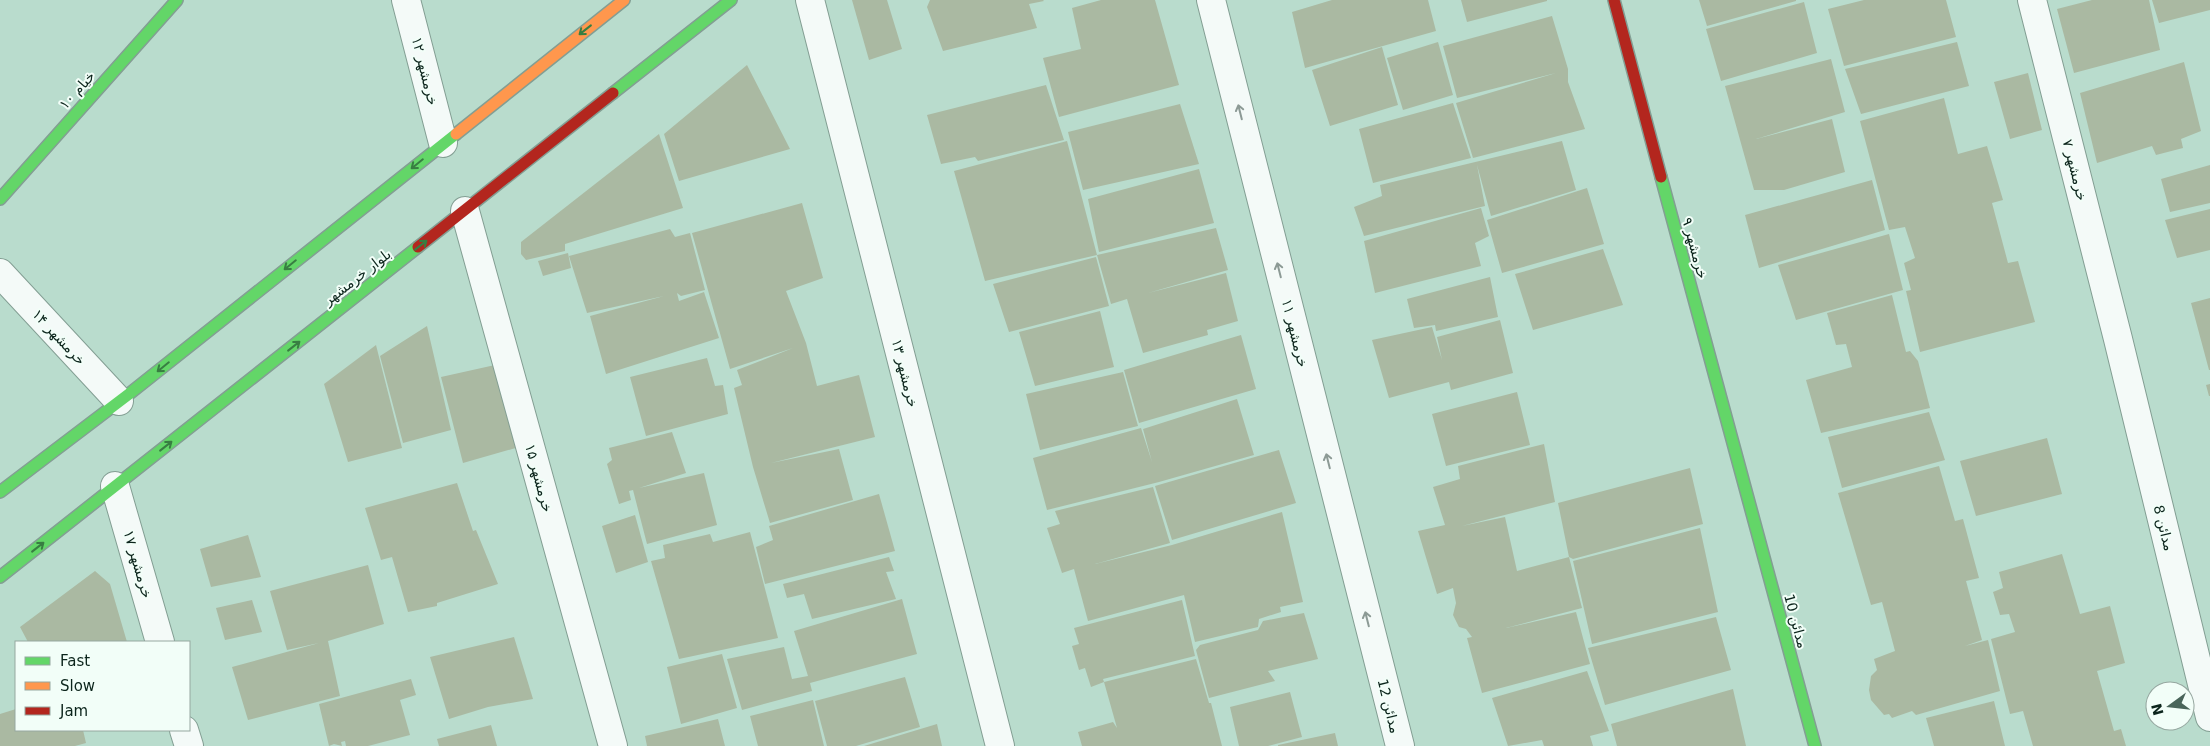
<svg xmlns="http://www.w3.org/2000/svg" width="2210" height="746" font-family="'DejaVu Sans','Noto Naskh Arabic',sans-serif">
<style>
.building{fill:#aab9a2}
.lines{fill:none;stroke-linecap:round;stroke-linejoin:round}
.street-casing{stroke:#839e93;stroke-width:30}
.fast-casing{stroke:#839e93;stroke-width:14}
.slow-casing{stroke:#839e93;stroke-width:14}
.jam-casing{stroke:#839e93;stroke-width:14}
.street{stroke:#f4faf8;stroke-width:28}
.fast{stroke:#63d668;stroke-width:11}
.slow{stroke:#ff974d;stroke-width:11}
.jam{stroke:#b3261e;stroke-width:11}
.oneway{stroke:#387e42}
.oneway2{stroke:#8c9a95}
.labels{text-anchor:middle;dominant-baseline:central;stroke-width:4;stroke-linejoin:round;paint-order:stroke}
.street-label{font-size:14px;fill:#0c251c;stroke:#f2fef8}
</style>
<rect width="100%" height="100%" fill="#b9dccd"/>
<!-- building -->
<path class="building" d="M852 0H887L902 49 869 60Z
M930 0H1043L1044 1 1029 4 1037 28 943 51 927 7Z
M1101 0H1155L1179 85 1059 117 1043 58 1081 49 1072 8Z
M1332 0H1428L1436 31 1305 68 1292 12Z
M1461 0H1547V1L1467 22Z
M1699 0H1796V1L1707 26Z
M1864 0H1946L1956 37 1844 66 1828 9Z
M2092 0H2149L2160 50 2074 73 2057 9Z
M2152 0H2210V10L2159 23Z
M1804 2 1817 53 1721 81 1706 29Z
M1552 16 1568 69V82L1585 129 1473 158 1456 103 1556 73 1457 98 1443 46Z
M1438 42 1453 95 1403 110 1387 58Z
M1957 42 1969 86 1861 114 1845 69Z
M1382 47 1398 105 1330 126 1312 70Z
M1831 59 1845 112 1756 139 1832 119 1845 172 1784 190H1754L1725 86Z
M2184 62 2201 131 2181 139 2183 148 2156 155 2152 146 2097 163 2080 93Z
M747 65 790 149 679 181 664 134Z
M2028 73 2042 130 2010 139 1994 82Z
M1046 85 1064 140 978 161 975 157 941 164 927 115Z
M1944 98 1958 154 1987 146 2003 200 1992 203 2008 263 2018 261 2035 322 1920 352 1906 291 1911 290 1904 263 1915 258 1905 227 1889 230 1860 121Z
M1453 103 1471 158 1373 183 1359 129Z
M1180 104 1199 164 1083 190 1068 132Z
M659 134 683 208 565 244V251L526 260 521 254V242Z
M1067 141 1097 255 985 281 954 171Z
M1562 141 1576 190 1491 216 1477 165 1485 206 1364 236 1354 207 1382 196 1380 185Z
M2210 165V203L2170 212 2161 179Z
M1199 169 1214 223 1099 252 1088 199Z
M1872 180 1885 230 1759 268 1745 215Z
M1587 188 1604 244 1502 273 1487 220Z
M802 203 823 278 786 291 806 343 817 386 859 375 875 437 771 463 839 449 853 500 770 523 753 467 734 388 742 385 737 370 793 348 730 369 692 233Z
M1481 208 1489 236 1475 243 1481 266 1375 293 1364 241Z
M2210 209V250L2177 258 2165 220Z
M1216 228 1228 270 1148 293 1226 273 1238 321 1207 330 1208 335 1143 353 1127 299 1111 304 1097 255Z
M670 229 675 237 690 233 705 290 681 296 677 293 679 301 704 292 719 338 606 374 590 316 664 296 587 313 569 256Z
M1889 234 1903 290 1796 320 1778 265Z
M1603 249 1623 305 1533 330 1515 274Z
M568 253 571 268 543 276 538 261Z
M1096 257 1109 306 1009 332 993 284Z
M1490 277 1498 317 1436 331 1435 325 1414 328 1407 299Z
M1892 295 1906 352 1910 351 1918 361 1930 408 1821 433 1806 380 1852 367 1846 344 1836 345 1827 313Z
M2210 298V370H2209L2191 303Z
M1100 311 1114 367 1035 386 1019 332Z
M1500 320 1513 373 1451 390 1449 382 1389 398 1372 340 1432 327 1442 360 1437 337Z
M427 326 451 430 403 443 380 356Z
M1241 335 1256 389 1139 423 1124 370Z
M376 345 402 448 348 462 324 384Z
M707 358 715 386 723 385 728 414 646 436 630 377Z
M504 363 526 445 463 463 441 377Z
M1123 372 1138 426 1040 450 1026 394Z
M2210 384V396H2209L2206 385Z
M1517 392 1530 445 1446 466 1432 414Z
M1237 399 1254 455 1159 482 1047 510 1033 458 1141 428 1152 462 1143 429Z
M1929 412 1945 460 1842 488 1828 437Z
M672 432 686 473 639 488 704 473 717 525 647 544 633 490 629 491 631 500 619 504 607 464 612 460 609 448Z
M2047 438 2062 494 1976 516 1960 461Z
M1544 444 1555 502 1462 526 1505 517 1517 571 1569 557 1582 608 1506 628 1576 612 1590 664 1482 693 1467 638 1472 637 1466 629 1459 627 1453 615 1456 603 1453 588 1437 594 1418 531 1445 525 1433 487 1460 479 1458 466Z
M1279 450 1296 503 1172 540 1155 486Z
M1939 466 1955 521 1963 519 1979 578 1966 581 1982 640 1965 646 1988 640 2000 691 1916 715 1912 711 1892 718 1889 714 1884 715 1871 700 1869 690 1871 676 1877 670 1874 659 1895 651 1882 602 1871 605 1838 493Z
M1690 468 1703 524 1573 559 1569 557 1558 503Z
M457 483 473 531 476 530 498 584 437 603V606L408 612 392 557 381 560 365 508Z
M1153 487 1170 543 1095 564 1172 545 1282 512 1303 602 1280 607 1281 612 1259 619 1258 627 1195 642 1184 595 1088 621 1074 569 1062 573 1047 528 1060 524 1055 511Z
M879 494 895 551 765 584 756 547 773 540 769 526Z
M635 515 648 562 616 573 602 526Z
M1700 528 1718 612 1592 644 1573 561Z
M750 532 778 638 679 659 651 561 665 558 663 545 710 534 713 542Z
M248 535 261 577 211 587 200 549Z
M2062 554 2080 614 2110 606 2125 663 2097 671 2114 731 2121 729 2126 746H2033L2023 711 2010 714 1991 639 2015 632 2009 614 2000 615 1993 592 2003 588 1999 572Z
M889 557 894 571 886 572 896 599 812 619 804 594 787 598 783 584Z
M368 565 384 624 328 641 340 696 248 720 232 667 319 643 287 650 270 591Z
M95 571 110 584 127 642H28L20 627Z
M902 599 917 654 810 683 812 691 742 710 727 659 784 647 792 679 808 676 794 631Z
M252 600 262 632 225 640 216 608Z
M1182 600 1195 656 1103 679 1104 682 1196 659 1209 703H1211L1222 746H1082L1078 732 1113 722 1117 728 1104 682 1091 687 1085 668 1079 670 1072 646 1079 644 1074 628Z
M1304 613 1318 659 1268 671 1275 681 1209 698 1196 650 1200 645 1258 630 1263 621Z
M1716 617 1731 670 1605 705 1588 648Z
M514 637 533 699 488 707 449 719 430 657Z
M722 654 737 708 681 724 667 667Z
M1587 671 1609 731 1590 736 1593 746H1544L1542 740 1508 746 1492 698Z
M905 677 920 727 856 746H827L815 701Z
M411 679 416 695 400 700 410 735 368 746H346L345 741 341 742 342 746 334 744 329 746 319 704Z
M1733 689 1746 746H1617L1611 724Z
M1290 692 1302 737 1268 746H1239L1230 707Z
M813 700 824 746H758L750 716Z
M1994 701 2005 746H1934L1926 718Z
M16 709V730H83L86 743 75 746H0V714Z
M718 719 725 746H647L645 736Z
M937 724 942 746H864Z
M491 725 497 746H439L437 739Z
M1335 733 1338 746H1278V745Z"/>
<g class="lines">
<!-- street casing -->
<g class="street-casing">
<path id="street" d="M406 0 443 143
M810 0 1000 746
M1211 0 1400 746
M2032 0 2118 339 2210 717
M465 211 613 746
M0 273 119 401
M115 486 160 642
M184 730 189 746"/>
</g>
<!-- fast casing -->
<g class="fast-casing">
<path id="fast" d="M613 93 731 0
M1661 177 1815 746
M0 199 177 0
M0 492 129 394 456 134
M0 577 418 247"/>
</g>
<!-- slow casing -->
<g class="slow-casing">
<path id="slow" d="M456 134 624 0"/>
</g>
<!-- jam casing -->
<g class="jam-casing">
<path id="jam" d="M1614 0 1661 177
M418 247 613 93"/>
</g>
<!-- street -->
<use href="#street" class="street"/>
<!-- fast -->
<use href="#fast" class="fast"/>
<!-- slow -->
<use href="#slow" class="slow"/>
<!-- jam -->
<use href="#jam" class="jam"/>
</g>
<!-- one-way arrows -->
<defs><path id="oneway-shaft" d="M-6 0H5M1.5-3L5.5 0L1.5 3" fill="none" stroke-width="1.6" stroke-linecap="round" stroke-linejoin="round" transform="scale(1.25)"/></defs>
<g class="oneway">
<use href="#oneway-shaft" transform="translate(585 30) rotate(142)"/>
<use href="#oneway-shaft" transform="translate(417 164) rotate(141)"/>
<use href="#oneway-shaft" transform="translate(421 245) rotate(-38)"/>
<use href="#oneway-shaft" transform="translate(290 265) rotate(141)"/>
<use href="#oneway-shaft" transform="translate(294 346) rotate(-38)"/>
<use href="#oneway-shaft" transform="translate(163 367) rotate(141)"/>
<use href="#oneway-shaft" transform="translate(166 446) rotate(-38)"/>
<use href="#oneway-shaft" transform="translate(38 547) rotate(-38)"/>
</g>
<g class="oneway2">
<use href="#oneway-shaft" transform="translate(1240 112) rotate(-104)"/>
<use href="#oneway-shaft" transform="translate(1279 270) rotate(-104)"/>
<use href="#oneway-shaft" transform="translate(1328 461) rotate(-104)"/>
<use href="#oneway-shaft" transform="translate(1367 619) rotate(-104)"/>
</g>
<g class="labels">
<!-- street labels -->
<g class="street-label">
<text transform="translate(425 71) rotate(76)">خرمشهر ۱۲</text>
<text transform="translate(77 90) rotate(-48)">خیام ۱۰</text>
<text transform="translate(2075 170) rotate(76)">خرمشهر ۷</text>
<text transform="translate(1695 248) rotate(75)">خرمشهر ۹</text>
<text transform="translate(357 277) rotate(-38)">بلوار خرمشهر</text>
<text transform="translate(1295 333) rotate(76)">خرمشهر ۱۱</text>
<text transform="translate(59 337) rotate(47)">خرمشهر ۱۴</text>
<text transform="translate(905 373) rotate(76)">خرمشهر ۱۳</text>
<text transform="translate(539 478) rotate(75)">خرمشهر ۱۵</text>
<text transform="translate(2164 528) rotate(76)">مدائن 8</text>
<text transform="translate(138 564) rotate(74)">خرمشهر ۱۷</text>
<text transform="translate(1796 621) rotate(75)">مدائن 10</text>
<text transform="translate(1389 706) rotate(76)">مدائن 12</text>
</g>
</g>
<!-- legend -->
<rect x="15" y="641" width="175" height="90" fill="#f2fef8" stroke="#96a7a0"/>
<rect x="25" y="657" width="25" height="8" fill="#63d668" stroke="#96a7a0"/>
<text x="60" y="666" font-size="15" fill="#0c251c">Fast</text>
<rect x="25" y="682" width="25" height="8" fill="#ff974d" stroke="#96a7a0"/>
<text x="60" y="691" font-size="15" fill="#0c251c">Slow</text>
<rect x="25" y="707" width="25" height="8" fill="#b3261e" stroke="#96a7a0"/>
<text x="60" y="716" font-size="15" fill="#0c251c">Jam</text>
<!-- north arrow -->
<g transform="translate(2170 706) rotate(255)"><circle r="24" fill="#f2fef8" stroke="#96a7a0"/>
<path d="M0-4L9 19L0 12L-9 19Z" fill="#49655a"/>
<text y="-8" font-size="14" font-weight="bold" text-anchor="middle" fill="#0c251c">N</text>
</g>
</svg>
